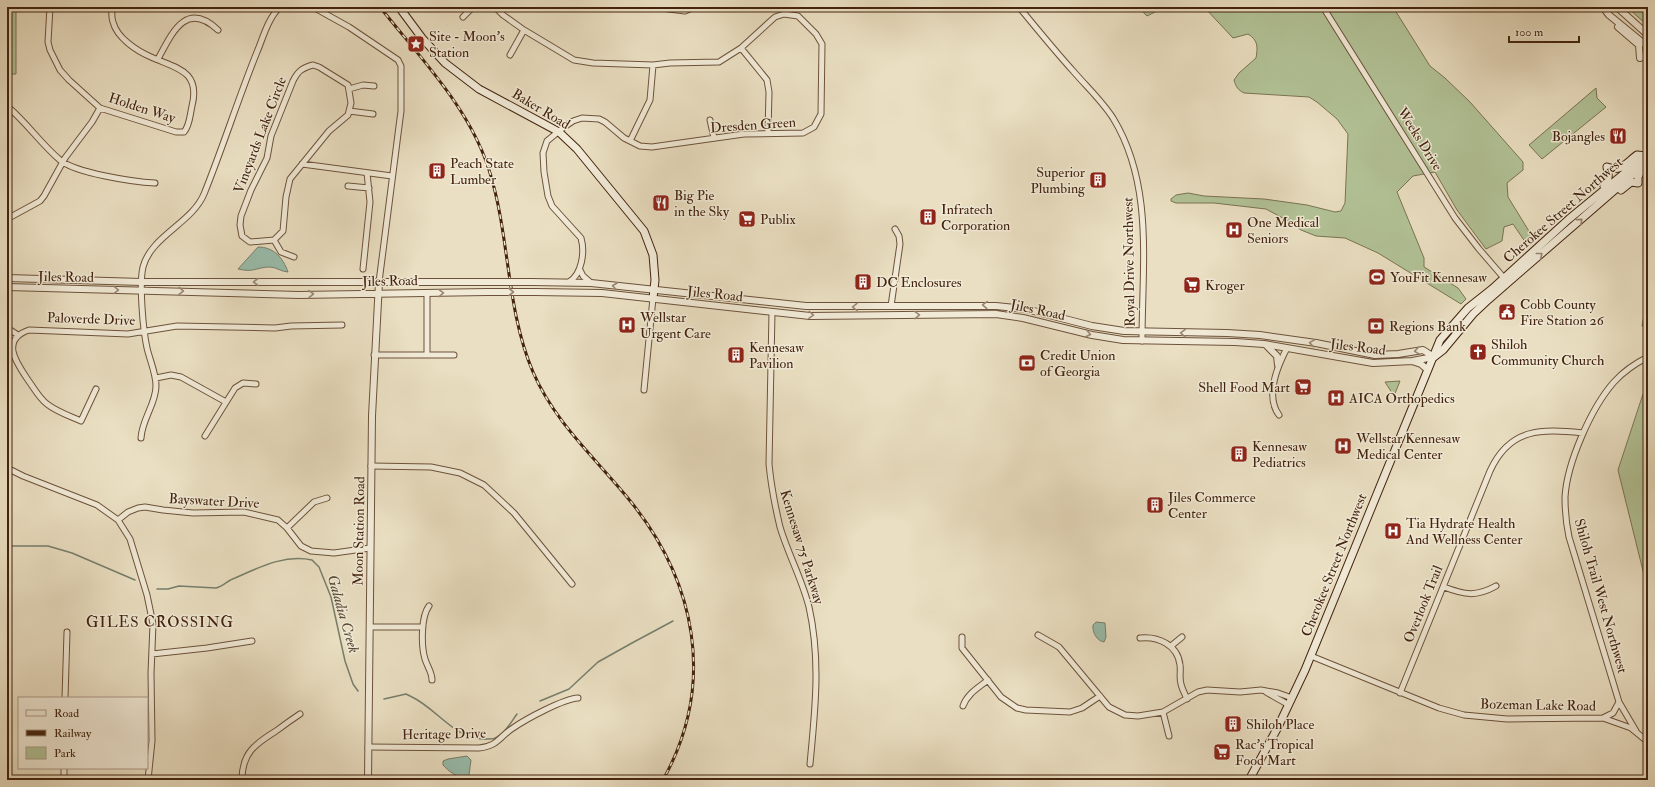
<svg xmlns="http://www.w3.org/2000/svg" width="1655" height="787" font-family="'IM FELL Double Pica',serif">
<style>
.green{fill:#b2c397;stroke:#7a7352}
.water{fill:#99bdac;stroke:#777f6d}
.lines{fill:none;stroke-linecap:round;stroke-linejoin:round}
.stream{stroke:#777f6d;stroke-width:1.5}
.minor-casing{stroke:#6d523b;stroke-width:7}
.tertiary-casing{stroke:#6d523b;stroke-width:8}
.secondary-casing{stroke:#43230e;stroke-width:9}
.minor{stroke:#f1ead7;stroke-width:5}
.tertiary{stroke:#f1ead7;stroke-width:6}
.secondary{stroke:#f1ead7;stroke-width:7}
.rail-casing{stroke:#43230e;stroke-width:3}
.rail{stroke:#f1ead7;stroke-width:1.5;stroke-dasharray:4.5;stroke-linecap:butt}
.tertiary-bridge-casing{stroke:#6d523b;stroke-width:8;stroke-linecap:butt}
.tertiary-bridge{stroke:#f1ead7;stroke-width:6}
.oneway{stroke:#9a8672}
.labels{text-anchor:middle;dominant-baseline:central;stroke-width:3;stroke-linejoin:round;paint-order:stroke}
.poi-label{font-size:14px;fill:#43230e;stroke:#f1ead7;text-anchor:start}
.street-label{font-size:14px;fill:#43230e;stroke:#f1ead7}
.water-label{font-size:15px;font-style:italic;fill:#584a36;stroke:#f1ead7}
.neighbourhood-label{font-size:15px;letter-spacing:1px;fill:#43230e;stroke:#f1ead7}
</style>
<rect width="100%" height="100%" fill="#eadfc2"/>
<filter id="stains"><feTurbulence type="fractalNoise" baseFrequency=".005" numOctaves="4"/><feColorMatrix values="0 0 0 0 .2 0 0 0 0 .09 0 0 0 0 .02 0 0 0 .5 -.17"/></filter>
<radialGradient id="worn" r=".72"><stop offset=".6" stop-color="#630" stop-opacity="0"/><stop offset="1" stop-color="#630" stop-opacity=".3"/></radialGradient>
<!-- green -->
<path class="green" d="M7 7H16V74H7Z
M1138 7H1165L1147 16Z
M1204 7H1393L1430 66 1445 78 1470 102 1523 162V170L1507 183 1508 197 1535 241 1528 246 1513 224 1504 227 1502 241 1486 249 1457 210 1435 172 1413 176 1397 192 1424 258V267L1458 288 1466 299 1461 304 1378 253 1345 238 1316 236 1301 230 1292 223 1266 209 1214 203H1176L1171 201V199L1176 195 1188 193 1204 196 1264 199 1307 205 1335 212 1341 211 1345 203 1348 134 1337 119 1317 102 1309 97 1244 93C1238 90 1236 87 1234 80L1239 73 1256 58C1258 47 1258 40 1248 34L1233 38Z
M1627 7H1639L1648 19V26Z
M1596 88 1597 98 1606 107 1542 159 1529 145Z
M1648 293V327L1642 326Z
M1400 381 1394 396 1385 382Z
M1648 391V591L1618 470 1643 394Z
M974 776 996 777 995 780H974Z"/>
<!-- water -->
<path class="water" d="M258 247C274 247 283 258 288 272 282 272 276 267 270 267 257 267 254 273 238 269Z
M1096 622 1105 623 1106 637 1104 642C1097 641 1092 632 1093 625Z
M467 756 471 760 469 775 466 778C458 778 448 771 443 765V761L448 759Z"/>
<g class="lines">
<!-- stream -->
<path class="stream" d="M7 546H48L72 553 135 580
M157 589H168L179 586 216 588C224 586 228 580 235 578 260 567 285 554 312 560L319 567 331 597 345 661 353 684 358 691
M384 699 406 694 412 697C436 708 455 740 485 739 489 739 493 740 497 737 506 732 511 722 517 714
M540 701 569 689 598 662 632 643 673 621"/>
<!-- minor casing -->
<g class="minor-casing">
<path id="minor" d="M50 7 48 42 50 50 60 70 69 80 100 108 176 132H184C190 125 190 114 192 106 201 70 175 68 151 57 137 51 117 38 113 22 111 17 112 12 112 7
M313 7 349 27 398 60 401 66V111L398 134 379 282
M495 7 503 15 524 30 574 60 593 63 653 65 670 63 719 62 741 48 775 17 784 14 798 16 816 34 822 44 821 114 814 127 803 133 744 134 652 147 640 146 624 138 605 122 599 119 582 118 573 121 564 127 547 141 543 153 544 172 548 196 552 206 581 238C585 252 582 274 569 282
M612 7 661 8 685 11 695 7
M1019 7C1037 29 1055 51 1074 72 1087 87 1102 101 1113 118 1154 185 1142 265 1142 341
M1323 7 1455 218 1479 249 1504 278
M463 17 473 7
M741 48 767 80 769 92 768 133
M510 55 524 30
M158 59C172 33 186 0 218 30
M313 65 319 67 348 85 351 103 348 115 329 131 290 179 286 197 283 231 274 240 250 242 242 236 240 225 241 216 251 190 267 158 271 136 293 81C298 71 302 68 313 65Z
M349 89 363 85 374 86
M8 107C27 123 41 144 60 160 75 173 134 182 155 183
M349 111 373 114
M710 120 714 138
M630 141 650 100 653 65
M302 164 392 176
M348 186 369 188
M7 219 40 201 44 196 65 158 92 122 100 108
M274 240 281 252 294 257
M363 269 370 202 367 173
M580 270 583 276 591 283
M427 293V355
M891 306 900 244 899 236 895 229
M772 312 769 464C771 485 775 506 780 527 788 554 802 579 809 607 821 660 815 711 810 764
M7 328 18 335
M7 342 13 345
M374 355H454
M156 378 171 375 181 377 226 402
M96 389 81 421C70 416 57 412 47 404 39 398 34 388 28 380 16 362 0 340 29 330L128 334 177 326 275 328 291 326 342 325
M644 390 653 298
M1279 415C1265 396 1277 367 1287 348
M205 436 235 388 243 383 256 384
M141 438C142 419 156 404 156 386 156 373 150 361 147 348 143 330 139 284 143 267 151 236 192 223 204 194 223 147 238 99 257 52 263 38 268 18 280 7
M371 466 431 467 460 473 484 485 514 513 572 584
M7 468 23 476 97 505 118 520 130 539 147 595 153 624 151 673 152 741 148 780
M118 520 128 512 138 508 145 507 163 510 193 513 244 512 278 520 287 528 301 546 311 551 334 553 370 548
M287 528 314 502 327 498
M1444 587C1465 595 1476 597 1496 586
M429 606C421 616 421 646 425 659 427 666 432 672 432 680
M370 627H423
M1038 635 1059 647 1109 707 1125 715 1138 716 1163 712 1198 692 1207 690 1240 692 1261 690 1278 693 1292 698
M962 637V648L1001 697 1017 708 1026 710 1070 712 1082 708 1100 696
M1140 638C1158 636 1178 645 1180 665 1181 671 1179 678 1181 684 1182 689 1185 694 1187 699
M1171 646 1182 637
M152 654 207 648 252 641
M1311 656 1439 708 1464 715 1507 719 1603 718 1631 728 1648 742
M1266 692 1289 705
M1400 693 1490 471C1510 427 1542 429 1583 433
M65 698 67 632
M963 706C967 694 978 688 988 680
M1163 712 1169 736
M1603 718 1613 713 1619 702
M1636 731 1619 702 1569 537C1566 523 1565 511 1565 497 1567 463 1591 408 1614 382 1623 372 1636 363 1648 357
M368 747 479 748C498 746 499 737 513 728 526 719 563 699 578 698
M64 780V768
M242 780C242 753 255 744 276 731 284 725 291 720 300 714"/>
</g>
<!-- tertiary casing -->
<g class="tertiary-casing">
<path id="tertiary" d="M1603 7 1609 15 1648 47
M1617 7 1648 35
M1618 27 1639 45 1640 58 1648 55
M7 278 142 282H487
M532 282 591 283 806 306H996L1026 309 1092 326 1124 331 1227 333 1260 335 1316 343 1375 355 1398 354 1423 350 1434 357
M7 287 299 295 487 292
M535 292 602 293 810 316 996 314 1023 318 1092 335 1123 340 1235 342 1264 344 1373 363 1412 361 1434 357
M1267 346 1277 356 1278 365
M1412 361 1421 364 1428 370
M368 780 372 416 379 282"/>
</g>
<!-- secondary casing -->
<g class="secondary-casing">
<path id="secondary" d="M399 7 422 38 445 63 479 89 559 132 577 149 644 231 653 255 655 280 653 298
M1648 154V131
M1607 167C1622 172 1626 163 1637 155L1646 156
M1604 186C1609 179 1609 176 1607 167
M1621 190 1631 182 1638 183V177L1642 169
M1434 357 1443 350 1473 314 1489 299 1648 161
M1249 780 1278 727 1305 670 1440 340 1468 308 1492 289 1569 219 1648 154"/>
</g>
<!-- minor -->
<use href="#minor" class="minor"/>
<!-- tertiary -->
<use href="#tertiary" class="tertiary"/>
<!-- secondary -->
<use href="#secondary" class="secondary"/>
<!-- rail casing -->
<g class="rail-casing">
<path id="rail" d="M380 7C420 58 471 109 490 173 510 238 506 309 533 372 554 421 594 457 627 497 696 580 717 683 663 780"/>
</g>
<!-- rail -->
<use href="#rail" class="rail"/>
<!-- tertiary-bridge casing -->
<g class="tertiary-bridge-casing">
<path id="tertiary-bridge" d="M487 282H532
M487 292H535"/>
</g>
<!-- tertiary-bridge -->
<use href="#tertiary-bridge" class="tertiary-bridge"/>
</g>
<!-- one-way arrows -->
<defs><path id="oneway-chevron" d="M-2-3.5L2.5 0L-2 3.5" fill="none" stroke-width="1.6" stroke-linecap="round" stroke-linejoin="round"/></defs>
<g class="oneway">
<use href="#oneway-chevron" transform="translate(1580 221) rotate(-41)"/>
<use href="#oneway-chevron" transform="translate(1540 255) rotate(-39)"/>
<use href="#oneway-chevron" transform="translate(256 282) rotate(-180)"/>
<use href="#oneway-chevron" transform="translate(615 286) rotate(-173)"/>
<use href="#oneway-chevron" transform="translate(116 290) rotate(1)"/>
<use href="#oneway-chevron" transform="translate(181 291) rotate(1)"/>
<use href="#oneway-chevron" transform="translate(511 292)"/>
<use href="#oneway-chevron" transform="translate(441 293) rotate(-1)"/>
<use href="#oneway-chevron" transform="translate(311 294) rotate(-1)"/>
<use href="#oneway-chevron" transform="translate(985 305) rotate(-178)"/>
<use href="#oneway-chevron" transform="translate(855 307) rotate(179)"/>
<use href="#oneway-chevron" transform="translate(811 315) rotate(3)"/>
<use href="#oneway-chevron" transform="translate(917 315) rotate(-1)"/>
<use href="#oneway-chevron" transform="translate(1183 333) rotate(-179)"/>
<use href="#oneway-chevron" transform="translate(1088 334) rotate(13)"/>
<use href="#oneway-chevron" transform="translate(1312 343) rotate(-171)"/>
<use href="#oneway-chevron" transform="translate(1417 351) rotate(171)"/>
</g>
<!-- icons -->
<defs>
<g id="sight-square" transform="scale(0.9)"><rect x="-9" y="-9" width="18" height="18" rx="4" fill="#8f2418" stroke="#f1ead7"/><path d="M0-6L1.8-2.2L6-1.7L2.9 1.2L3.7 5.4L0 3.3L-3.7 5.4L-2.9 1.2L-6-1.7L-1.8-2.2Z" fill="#fff"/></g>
<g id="restaurant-square" transform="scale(0.9)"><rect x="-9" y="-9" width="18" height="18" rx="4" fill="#8f2418" stroke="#f1ead7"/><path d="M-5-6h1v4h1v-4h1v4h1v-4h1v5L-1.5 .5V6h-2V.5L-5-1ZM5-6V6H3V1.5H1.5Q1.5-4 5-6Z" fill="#fff"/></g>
<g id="building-square" transform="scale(0.9)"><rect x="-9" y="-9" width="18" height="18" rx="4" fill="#8f2418" stroke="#f1ead7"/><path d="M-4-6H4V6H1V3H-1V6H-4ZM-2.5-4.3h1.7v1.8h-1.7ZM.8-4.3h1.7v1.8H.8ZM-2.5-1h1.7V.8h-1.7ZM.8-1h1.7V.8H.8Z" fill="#fff"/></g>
<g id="supermarket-square" transform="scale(0.9)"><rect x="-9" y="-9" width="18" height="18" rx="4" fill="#8f2418" stroke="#f1ead7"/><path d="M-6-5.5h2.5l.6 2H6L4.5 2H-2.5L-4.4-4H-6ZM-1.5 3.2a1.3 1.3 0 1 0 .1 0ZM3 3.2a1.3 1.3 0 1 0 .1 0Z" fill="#fff"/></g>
<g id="hospital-square" transform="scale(0.9)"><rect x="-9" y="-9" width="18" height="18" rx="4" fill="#8f2418" stroke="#f1ead7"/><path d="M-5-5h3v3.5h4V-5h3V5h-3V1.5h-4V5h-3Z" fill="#fff"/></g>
<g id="stadium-square" transform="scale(0.9)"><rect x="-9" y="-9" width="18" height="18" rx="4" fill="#8f2418" stroke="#f1ead7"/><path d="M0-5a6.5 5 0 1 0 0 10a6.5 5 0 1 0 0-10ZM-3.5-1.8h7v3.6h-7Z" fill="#fff"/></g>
<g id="civic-square" transform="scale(0.9)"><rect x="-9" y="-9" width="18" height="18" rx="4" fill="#8f2418" stroke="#f1ead7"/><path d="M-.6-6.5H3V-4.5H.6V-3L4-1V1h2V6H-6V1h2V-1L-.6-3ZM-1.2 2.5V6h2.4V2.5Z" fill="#fff"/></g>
<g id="bank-square" transform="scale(0.9)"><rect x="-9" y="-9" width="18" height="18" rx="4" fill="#8f2418" stroke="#f1ead7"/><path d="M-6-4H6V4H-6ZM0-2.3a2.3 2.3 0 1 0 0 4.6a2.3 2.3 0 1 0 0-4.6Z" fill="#fff"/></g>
<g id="church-square" transform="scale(0.9)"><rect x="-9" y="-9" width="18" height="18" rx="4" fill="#8f2418" stroke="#f1ead7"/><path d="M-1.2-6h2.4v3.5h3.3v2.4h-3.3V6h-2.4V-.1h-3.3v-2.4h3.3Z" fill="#fff"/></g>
</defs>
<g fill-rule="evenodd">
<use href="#sight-square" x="416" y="44"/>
<use href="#restaurant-square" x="1618" y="136"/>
<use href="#building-square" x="437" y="171"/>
<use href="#building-square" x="1098" y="180"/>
<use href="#restaurant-square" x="661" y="203"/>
<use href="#building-square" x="928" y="217"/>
<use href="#supermarket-square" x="747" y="219"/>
<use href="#hospital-square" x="1234" y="230"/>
<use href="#stadium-square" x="1377" y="277"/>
<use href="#building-square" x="863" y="282"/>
<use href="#supermarket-square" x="1192" y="285"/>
<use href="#civic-square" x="1507" y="312"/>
<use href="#hospital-square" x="627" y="325"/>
<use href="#bank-square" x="1376" y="326"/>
<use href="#church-square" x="1478" y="352"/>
<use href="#building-square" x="736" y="355"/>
<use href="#bank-square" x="1027" y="363"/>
<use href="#supermarket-square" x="1303" y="387"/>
<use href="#hospital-square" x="1336" y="398"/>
<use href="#hospital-square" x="1343" y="446"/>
<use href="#building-square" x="1239" y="454"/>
<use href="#building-square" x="1155" y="505"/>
<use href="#hospital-square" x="1393" y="531"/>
<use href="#building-square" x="1233" y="724"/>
<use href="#supermarket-square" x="1222" y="752"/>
</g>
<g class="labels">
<!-- poi labels -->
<g class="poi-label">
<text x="429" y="36">Site - Moon's<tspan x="429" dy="16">Station</tspan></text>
<text x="1605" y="136" text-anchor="end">Bojangles</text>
<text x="450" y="163">Peach State<tspan x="450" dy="16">Lumber</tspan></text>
<text x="1085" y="172" text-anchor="end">Superior<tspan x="1085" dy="16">Plumbing</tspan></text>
<text x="674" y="195">Big Pie<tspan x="674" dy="16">in the Sky</tspan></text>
<text x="941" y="209">Infratech<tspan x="941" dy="16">Corporation</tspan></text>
<text x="760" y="219">Publix</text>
<text x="1247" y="222">One Medical<tspan x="1247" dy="16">Seniors</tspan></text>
<text x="1390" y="277">YouFit Kennesaw</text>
<text x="876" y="282">DC Enclosures</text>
<text x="1205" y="285">Kroger</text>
<text x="1520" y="304">Cobb County<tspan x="1520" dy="16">Fire Station 26</tspan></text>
<text x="640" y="317">Wellstar<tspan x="640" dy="16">Urgent Care</tspan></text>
<text x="1389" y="326">Regions Bank</text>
<text x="1491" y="344">Shiloh<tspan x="1491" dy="16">Community Church</tspan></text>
<text x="749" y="347">Kennesaw<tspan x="749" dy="16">Pavilion</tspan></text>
<text x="1040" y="355">Credit Union<tspan x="1040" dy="16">of Georgia</tspan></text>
<text x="1290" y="387" text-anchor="end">Shell Food Mart</text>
<text x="1349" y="398">AICA Orthopedics</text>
<text x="1356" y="438">Wellstar Kennesaw<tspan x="1356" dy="16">Medical Center</tspan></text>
<text x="1252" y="446">Kennesaw<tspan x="1252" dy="16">Pediatrics</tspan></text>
<text x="1168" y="497">Jiles Commerce<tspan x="1168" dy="16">Center</tspan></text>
<text x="1406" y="523">Tia Hydrate Health<tspan x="1406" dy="16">And Wellness Center</tspan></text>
<text x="1246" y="724">Shiloh Place</text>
<text x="1235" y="744">Rac's Tropical<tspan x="1235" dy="16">Food Mart</tspan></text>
</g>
<!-- street labels -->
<g class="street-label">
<text transform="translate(142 108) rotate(18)">Holden Way</text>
<text transform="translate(541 109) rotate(31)">Baker Road</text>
<text transform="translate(753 125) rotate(-4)">Dresden Green</text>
<text transform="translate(260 135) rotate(-69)">Vineyards Lake Circle</text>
<text transform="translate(1420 139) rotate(58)">Weeks Drive</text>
<text transform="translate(1563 210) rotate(-41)">Cherokee Street Northwest</text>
<text transform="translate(1129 262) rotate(-91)">Royal Drive Northwest</text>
<text transform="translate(66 277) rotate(1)">Jiles Road</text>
<text transform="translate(390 281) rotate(-1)">Jiles Road</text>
<text transform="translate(715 294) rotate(6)">Jiles Road</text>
<text transform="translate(1038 310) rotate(12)">Jiles Road</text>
<text transform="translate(91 319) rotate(2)">Paloverde Drive</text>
<text transform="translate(1358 347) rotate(7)">Jiles Road</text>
<text transform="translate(214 501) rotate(3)">Bayswater Drive</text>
<text transform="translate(359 531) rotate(-89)">Moon Station Road</text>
<text transform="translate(802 547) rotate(73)">Kennesaw 75 Parkway</text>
<text transform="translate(1334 565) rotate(-68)">Cherokee Street Northwest</text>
<text transform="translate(1601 596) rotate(74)">Shiloh Trail West Northwest</text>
<text transform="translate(1423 604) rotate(-68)">Overlook Trail</text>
<text transform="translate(1538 705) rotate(1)">Bozeman Lake Road</text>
<text transform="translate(444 734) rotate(-1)">Heritage Drive</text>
</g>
<!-- water labels -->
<g class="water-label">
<text transform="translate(343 614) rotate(74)">Galadia Creek</text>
</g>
<!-- neighbourhood labels -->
<g class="neighbourhood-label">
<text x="160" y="622">GILES CROSSING</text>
</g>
</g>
<!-- margin -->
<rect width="1655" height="787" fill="none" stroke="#eadfc2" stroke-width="24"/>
<rect x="8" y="8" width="1639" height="771" fill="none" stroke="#43230e" stroke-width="2"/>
<rect x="12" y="12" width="1631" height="763" fill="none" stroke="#43230e"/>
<!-- legend -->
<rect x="18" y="697" width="130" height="72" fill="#f1ead7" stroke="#ab9a87"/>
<rect x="26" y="710" width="20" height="6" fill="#f1ead7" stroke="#ab9a87"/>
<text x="54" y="717" font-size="12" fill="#43230e">Road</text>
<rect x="26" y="730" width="20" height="6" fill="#43230e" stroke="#ab9a87"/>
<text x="54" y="737" font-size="12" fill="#43230e">Railway</text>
<rect x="26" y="747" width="20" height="12" fill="#b2c397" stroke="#ab9a87"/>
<text x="54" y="757" font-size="12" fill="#43230e">Park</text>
<!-- scale -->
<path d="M1509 36v6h70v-6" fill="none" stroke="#43230e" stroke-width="2"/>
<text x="1515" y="36" font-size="12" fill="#43230e" stroke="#f1ead7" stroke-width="3" paint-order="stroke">100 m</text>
<rect width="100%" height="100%" filter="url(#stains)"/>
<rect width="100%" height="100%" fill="url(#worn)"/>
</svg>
